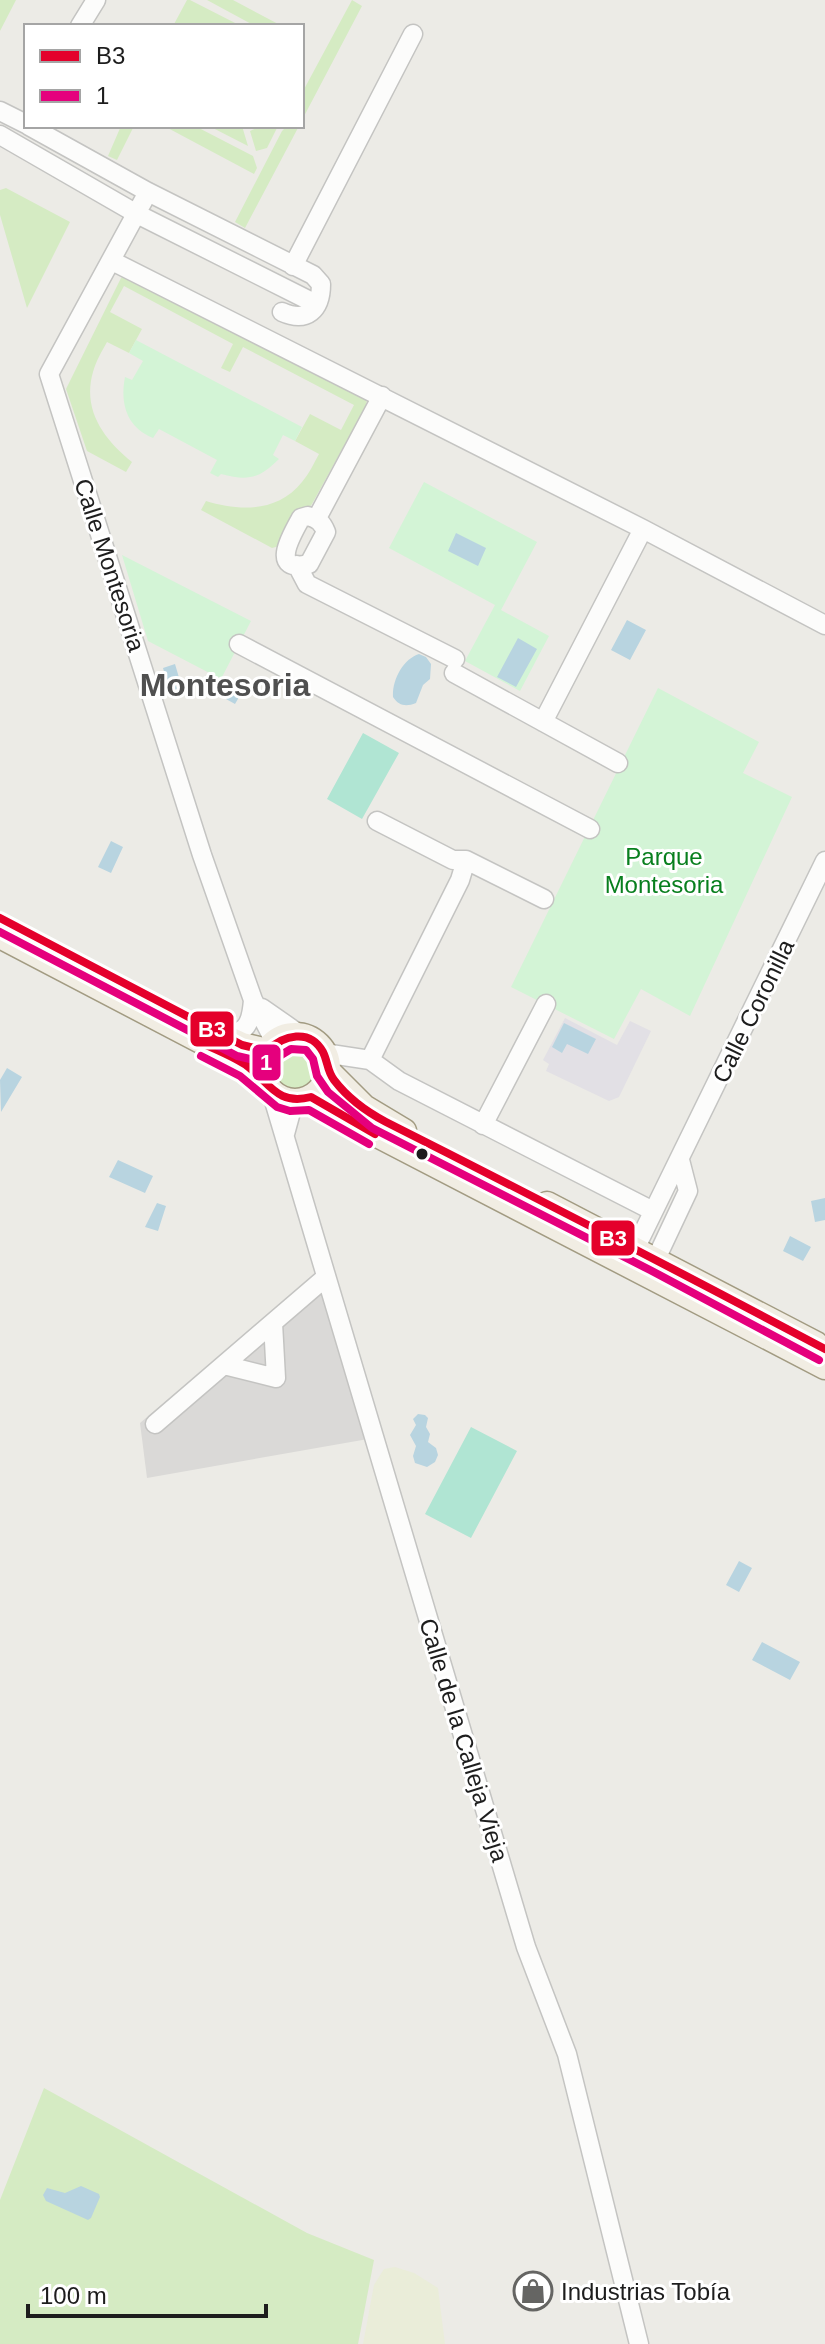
<svg xmlns="http://www.w3.org/2000/svg" width="825" height="2344" font-family="Arial,sans-serif">
<style>
.religious{fill:#dad9d7}
.farmland{fill:#eaedd9}
.grass{fill:#d5ebc3}
.park{fill:#d3f4d6}
.pitch{fill:#b0e5d3}
.plaza{fill:#e2e0e5}
.water{fill:#b8d4e0}
.lines{fill:none;stroke-linecap:round;stroke-linejoin:round}
.minor-casing{stroke:#c4c4c2;stroke-width:21}
.major-casing{stroke:#a29b82;stroke-width:27}
.minor{stroke:#fcfcfb;stroke-width:18}
.major{stroke:#f1ede3;stroke-width:24}
.bus-1-casing{stroke:#fff;stroke-width:14}
.bus-2-casing{stroke:#fff;stroke-width:14}
.bus-1{stroke:#e4002b;stroke-width:8}
.bus-2{stroke:#e5007d;stroke-width:8}
.bus-dot{fill:#1d1d1d;stroke:#fff;stroke-width:3}
.labels{text-anchor:middle;dominant-baseline:central;stroke-width:6;stroke-linejoin:round;paint-order:stroke}
.street-label{font-size:24px;fill:#1d1d1d;stroke:#fff}
.park-label{font-size:24px;fill:#087f1e;stroke:#fff}
.poi-label{font-size:24px;fill:#1d1d1d;stroke:#fff;text-anchor:start}
.district-label{font-size:32px;font-weight:bold;fill:#505050;stroke:#fff}
.line-badge{stroke:#fff;stroke-width:3}
.badge-label{font-size:22px;text-anchor:middle;font-weight:bold;fill:#fff}
</style>
<rect width="100%" height="100%" fill="#ecebe6"/>
<!-- religious -->
<path class="religious" d="M319 1273 368 1439 147 1478 140 1423Z"/>
<!-- farmland -->
<path class="farmland" d="M395 2267 414 2273 438 2288 445 2344H363L374 2285 384 2269Z"/>
<!-- grass -->
<path class="grass" d="M0 0H16L0 31Z
M187 0H190L241 26H173Z
M207 0H233L282 26H255Z
M352 0 362 6 302 120V93Z
M121 126H134L117 160 108 156Z
M164 126H195L253 156 257 168 254 174Z
M209 126H242L248 146Z
M261 126H278L267 148 256 151 250 131Z
M287 126H299L245 228 235 222 282 131Z
M6 188 70 222 27 308 0 215V190Z
M127 274 367 399 366 406 312 504 279 546 272 548 201 510 206 501C239 511 277 513 302 482 309 474 314 463 319 454L295 441 310 414 341 430 354 405 243 347 230 372 221 368 233 344 124 286 110 312 142 329 129 353 107 342C102 351 96 361 93 372 82 410 104 439 132 462L126 472 87 451 66 389 121 278Z
M275 1068a21 21 0 1 1 42 0a21 21 0 1 1-42 0Z
M44 2088 307 2233 374 2260 358 2344H0V2200Z"/>
<!-- park -->
<path class="park" d="M136 340 302 427 295 441 283 435 273 455 279 459C259 479 248 481 221 474L218 477 210 473 217 460 159 429 153 438C126 427 120 403 125 377L132 380 143 361 129 353Z
M424 482 537 542 501 610 549 636 520 691 465 661 495 605 389 548Z
M122 555 251 621 221 679 148 641Z
M658 688 759 742 743 773 792 797 690 1016 641 989 614 1039 511 987Z"/>
<!-- pitch -->
<path class="pitch" d="M363 733 399 753 362 819 327 799Z
M471 1427 517 1451 471 1538 425 1514Z"/>
<!-- plaza -->
<path class="plaza" d="M565 1018 617 1045 630 1021 651 1031 619 1097 609 1101 546 1071 549 1064 543 1060Z"/>
<!-- water -->
<path class="water" d="M456 533 486 548 478 566 448 551Z
M627 620 646 630 630 660 611 650Z
M518 638 537 649 516 687 497 677Z
M419 654 426 657 431 664 430 679 423 685 416 703C406 707 399 706 393 697 392 680 403 659 419 654Z
M175 664 180 681 175 683 177 689 170 691 163 668Z
M236 680 246 685 235 704 226 699Z
M111 841 123 847 111 873 98 867Z
M564 1023 596 1039 588 1054 567 1044 562 1053 552 1047Z
M7 1068 22 1077 1 1112 0 1080Z
M118 1160 153 1176 145 1193 109 1177Z
M825 1198V1220L815 1222 811 1201Z
M157 1203 166 1206 158 1231 145 1227Z
M790 1236 811 1247 803 1261 783 1251Z
M418 1414 425 1415 428 1418 426 1427 430 1434 428 1442 436 1448 438 1455 435 1462 427 1467 415 1463 413 1456 416 1446 410 1435 416 1425 413 1419Z
M739 1561 752 1568 739 1592 726 1585Z
M762 1642 800 1662 790 1680 752 1660Z
M81 2186 99 2194 100 2197 91 2218 88 2220 46 2201 43 2195 47 2188 65 2193Z"/>
<g class="lines">
<!-- minor casing -->
<g class="minor-casing">
<path id="minor" d="M80 26 96 0
M0 111 26 124
M29 126 148 192 313 275 321 284C321 310 307 323 282 312
M0 135 137 214 316 304
M148 192 49 374 202 855 253 1000 275 1042
M112 261 643 529 825 625
M293 266 413 34
M308 516C318 519 322 522 326 532L309 564C268 574 292 534 301 518Z
M317 518 382 396
M297 565 307 584 455 659
M239 644 590 829
M454 673 618 763
M543 722 643 529
M377 821 453 860H466L544 899
M466 860 460 880 370 1060 399 1081 653 1211
M262 1008 302 1036
M216 1033C245 1036 251 1027 253 1000
M324 1053 370 1060
M271 1091 526 1947 567 2054 639 2344
M483 1125 546 1004
M285 1134 294 1101
M635 1249 825 861
M656 1259 688 1191 680 1160
M224 1365 276 1378 273 1323
M155 1424 326 1277"/>
</g>
<!-- major casing -->
<g class="major-casing">
<path id="major" d="M0 936 243 1063 264 1079
M220 1035 242 1045 267 1051
M262 1068a33 33 0 1 1 66 0a33 33 0 1 1-66 0Z
M327 1070 364 1107 404 1131
M311 1097 362 1127 825 1367
M547 1204 816 1344"/>
</g>
<!-- minor -->
<use href="#minor" class="minor"/>
<!-- major -->
<use href="#major" class="major"/>
<!-- bus-1 casing -->
<g class="bus-1-casing">
<path id="bus-1" d="M0 918 242 1045 267 1051C283 1035 310 1028 323 1052 328 1062 327 1071 334 1080 347 1097 367 1112 386 1122 533 1196 680 1272 825 1349
M206 1045C220 1051 234 1057 246 1065 270 1083 277 1106 311 1097L375 1134"/>
</g>
<!-- bus-2 casing -->
<g class="bus-2-casing">
<path id="bus-2" d="M0 932 237 1056 268 1063 291 1049 306 1050 313 1059 317 1076 328 1092 372 1128 650 1270 819 1360
M201 1056 240 1076 277 1107 290 1111 309 1110 369 1144"/>
</g>
<!-- bus-1 -->
<use href="#bus-1" class="bus-1"/>
<!-- bus-2 -->
<use href="#bus-2" class="bus-2"/>
</g>
<!-- icons -->
<defs>
<g id="shop-ring" transform="scale(2)"><circle r="9.5" fill="#fff" stroke="#656563" stroke-width="1.5"/><path d="M-5-2.5h2.3a2.7 3.5 0 0 1 5.4 0H5L5.5 6h-11ZM-1.5-2.5h3a1.5 2.3 0 0 0-3 0Z" fill="#656563"/></g>
</defs>
<g fill-rule="evenodd">
<use href="#shop-ring" x="533" y="2291"/>
</g>
<!-- markers -->
<circle class="bus-dot" cx="422" cy="1154" r="7"/>
<g class="labels">
<!-- street labels -->
<g class="street-label">
<text transform="translate(110 565) rotate(72)">Calle Montesoria</text>
<text transform="translate(753 1011) rotate(-64)">Calle Coronilla</text>
<text transform="translate(464 1740) rotate(73)">Calle de la Calleja Vieja</text>
</g>
<!-- park labels -->
<g class="park-label">
<text x="664" y="856">Parque<tspan x="664" dy="28">Montesoria</tspan></text>
</g>
<!-- poi labels -->
<g class="poi-label">
<text x="561" y="2291">Industrias Tobía</text>
</g>
<!-- district labels -->
<g class="district-label">
<text x="225" y="685">Montesoria</text>
</g>
</g>
<g class="line-badge">
<rect x="189" y="1010" width="46" height="38" rx="8" fill="#e4002b"/>
<rect x="251" y="1043" width="31" height="39" rx="8" fill="#e5007d"/>
<rect x="590" y="1219" width="46" height="38" rx="8" fill="#e4002b"/>
</g>
<g class="badge-label">
<text x="212" y="1037">B3</text>
<text x="266" y="1070">1</text>
<text x="613" y="1246">B3</text>
</g>
<!-- legend -->
<rect x="24" y="24" width="280" height="104" fill="#ffffff" stroke="#a5a5a5" stroke-width="2"/>
<rect x="40" y="50" width="40" height="12" fill="#e4002b" stroke="#a5a5a5" stroke-width="2"/>
<text x="96" y="64" font-size="24" fill="#1d1d1d">B3</text>
<rect x="40" y="90" width="40" height="12" fill="#e5007d" stroke="#a5a5a5" stroke-width="2"/>
<text x="96" y="104" font-size="24" fill="#1d1d1d">1</text>
<!-- scale -->
<path d="M28 2304v12h238v-12" fill="none" stroke="#1d1d1d" stroke-width="4"/>
<text x="40" y="2304" font-size="24" fill="#1d1d1d" stroke="#ffffff" stroke-width="6" paint-order="stroke">100 m</text>
</svg>
